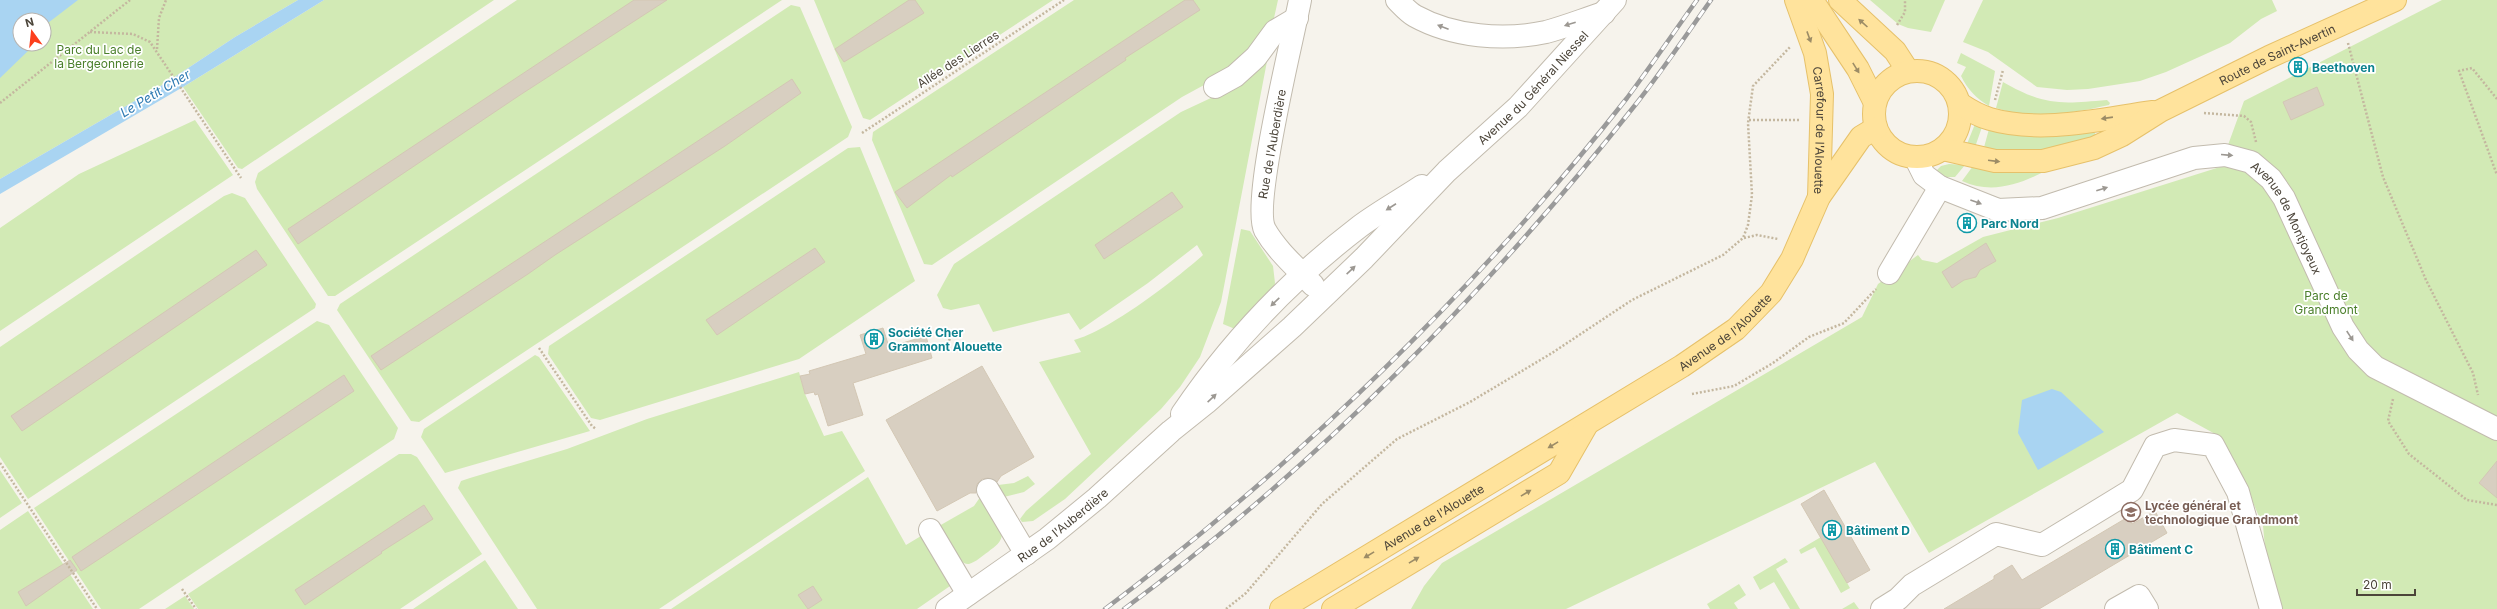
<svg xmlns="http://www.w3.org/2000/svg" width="2497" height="609" font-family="Inter,sans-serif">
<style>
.green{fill:#d2eab5;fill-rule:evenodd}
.water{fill:#a9d4f2}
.building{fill:#d8cfc1;stroke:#d3c7b4}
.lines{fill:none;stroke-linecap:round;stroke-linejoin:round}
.minor-casing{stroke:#c2bbae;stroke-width:24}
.major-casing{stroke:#e6c16a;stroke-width:24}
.path{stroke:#c4b79f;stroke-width:2.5;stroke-dasharray:2 2;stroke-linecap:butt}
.minor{stroke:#fff;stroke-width:22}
.major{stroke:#ffe39c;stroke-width:22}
.rail-casing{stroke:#9a9a9a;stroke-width:4.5}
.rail{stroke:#fff;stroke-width:3;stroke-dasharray:9;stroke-linecap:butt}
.oneway{fill:#9c8c66}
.oneway2{fill:#9c9892}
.labels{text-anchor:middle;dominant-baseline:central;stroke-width:3.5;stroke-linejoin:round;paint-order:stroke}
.park-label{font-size:12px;fill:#4a7f2a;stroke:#fff}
.street-label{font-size:12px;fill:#4b4439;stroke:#fff}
.culture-label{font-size:12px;font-weight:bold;fill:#0d838f;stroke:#fff;text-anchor:start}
.education-label{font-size:12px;font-weight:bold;fill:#785e54;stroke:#fff;text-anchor:start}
.water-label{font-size:13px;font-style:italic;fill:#2e7ab2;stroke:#fff}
</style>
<rect width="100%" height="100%" fill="#f6f3ec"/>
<!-- green -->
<path class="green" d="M0 0H298L235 37 164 84 0 179ZM20 20H44V44H20Z
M324 0H494L242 169 238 168 183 87Z
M517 0H782L335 296H328L257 189 255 182 258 173Z
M814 0H1053L870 120 863 118Z
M1074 0H1278L1274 18 1270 28 1239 66 1182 97 932 265 924 264 872 140 873 132Z
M1870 0H1945L1931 32 1908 28 1898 24Z
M1983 0H2272L2277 11 2261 19 2230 43 2166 72 2140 81 2088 89 2067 90 2037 87 1988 52 1963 42Z
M2442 0H2497V609H2280L2266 558 2263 526 2251 498 2217 435 2177 413 1929 553 1875 462 1566 609H1411L1424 586 1442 563 1862 317 1878 284 1918 255 1922 260 1937 263 1983 237 2058 218 2220 167 2244 101Z
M791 5 800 7 852 127 848 137 419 422 411 421 337 310 340 304Z
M1961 53 1995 71 1989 106C1976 98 1968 90 1961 76L1966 67 1957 63Z
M1268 56 1221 302 1200 357 1180 387 1161 409 1065 499 1033 521 1022 522 1020 519 1026 511 1091 454 1039 362 1081 352 1074 340C1109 331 1175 280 1203 255L1197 245 1148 283 1080 330 1069 313 993 332 979 304 951 310 943 308 937 295 954 264 1181 112 1228 90Z
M2003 82C2045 106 2060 104 2107 100L2110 103 2109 105C2073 113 2032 121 1996 108Z
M195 120 233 175 0 331V228L79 174Z
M1975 124 1982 127 1974 150 1965 149Z
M1989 129 2094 131 2097 138 2047 151H1983Z
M860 147 915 281 799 359 600 420 591 418 548 354 549 346 848 148Z
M1949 164 1965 165 1955 177H1948L1945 180 1935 172 1941 166Z
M1973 166H2055C2025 182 1995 196 1962 181Z
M232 193 245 198 316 304 315 308 28 499 0 457V347L224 196Z
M1241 229 1250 231 1273 266 1275 283 1274 287 1235 329 1223 324Z
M317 321 329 325 398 428 394 439 139 609H101L34 508Z
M535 355 539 357 590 431 445 473 421 437 424 429Z
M799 372 805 394 824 436 842 431 865 471 659 609H537L458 488 461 481 470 478 567 449 647 419Z
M399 454H411L417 457 482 554 400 609H198L188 594Z
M0 470 22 503 0 518Z
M1028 476 1035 484 1024 492 1004 497 998 485 1014 483Z
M868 477 906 545 926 533 950 586 917 609H671Z
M983 493 1002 533C1002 543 995 546 988 552 982 556 976 562 969 564 958 566 944 535 939 526L974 506Z
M28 511 93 609H0V530Z
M1821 537 1850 588 1841 593 1815 547 1801 554 1799 550Z
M1785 558 1788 562 1776 569 1800 609H1790L1774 582 1760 590 1753 577Z
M485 560 518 609H413Z
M1739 584 1746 595 1734 603 1738 609H1710L1707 604Z
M185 596 194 609H165Z
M1854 602 1859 609H1842Z"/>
<!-- water -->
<path class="water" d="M0 0H78L44 26V20H20V44H32L28 51 0 78Z
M298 0H324L183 87 0 194V179L164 84 235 37Z
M2052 389 2061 392 2104 432 2038 470 2018 433 2022 400Z"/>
<!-- building -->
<path class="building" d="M634 0H667L520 95 298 244 288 229Z
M909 0H915L924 13 844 62 835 49Z
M1185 0H1193L1200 10 1125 58 1126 60 1102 76 952 177 951 175 907 208 895 192Z
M792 79 801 93 725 146 555 255 528 274 381 370 371 356Z
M2317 87 2324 105 2291 120 2283 102Z
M1172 192 1183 207 1104 259 1095 245Z
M1986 243 1996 261 1980 270 1976 277 1964 280 1952 288 1942 272Z
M815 248 825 262 717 335 706 320Z
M256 250 267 265 22 431 11 416Z
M883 328 889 347 926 336 932 358 853 383 863 415 828 426 818 394 815 395 814 392 805 394 800 376 810 374 809 371 866 354 860 335Z
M982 366 1034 457 1001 476 997 482 988 478 982 479 977 484 976 493H970L937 511 886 420Z
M344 375 354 391 81 571 72 557Z
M2497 461V498L2479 483Z
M1824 490 1870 570 1847 583 1801 504Z
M424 505 433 519 381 552 382 553 305 605 295 590Z
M2155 511 2167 533 2039 609H1944L1994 579V576L2012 565 2022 580 2128 517 2132 524Z
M70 560 77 570 26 606 18 592Z
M813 586 822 600 808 609 798 595Z"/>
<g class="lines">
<!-- minor casing -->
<g class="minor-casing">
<g id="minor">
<path d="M1300 0C1293 38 1251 204 1265 230 1277 251 1297 268 1313 285"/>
<path d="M1397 0C1402 5 1408 12 1415 16 1453 37 1504 41 1546 32 1565 27 1585 19 1604 13"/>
<path d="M1215 87 1235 76 1256 57 1275 31 1297 18"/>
<path id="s1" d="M1915 157 1924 175 1940 187 1998 210 2042 208 2194 158 2225 155 2251 162 2271 179 2284 198 2343 327 2358 350 2375 367 2497 429"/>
<path d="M1889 273 1940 187"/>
<path d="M1182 414C1230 343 1291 279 1359 227 1379 212 1401 200 1422 186"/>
<path d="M988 490 1026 554"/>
<path d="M930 530 968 594"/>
<path id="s2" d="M947 609 1047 539 1097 498 1171 431 1206 403 1292 327 1364 258 1447 171 1518 107 1615 0"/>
<path d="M1882 609 1898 599 1912 585 1996 534 2042 545 2132 490 2155 446 2174 440 2213 445 2238 492 2271 609"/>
<path d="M2116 609 2139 596 2147 609"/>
</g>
</g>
<!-- major casing -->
<g class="major-casing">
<g id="major">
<path id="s3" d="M1796 0 1815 53 1822 94 1819 197"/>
<path d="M1812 0 1858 69 1875 103"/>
<path d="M1840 0 1895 51 1908 71"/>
<circle cx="1917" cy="114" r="43"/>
<path d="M1960 104C1969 110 1979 116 1990 119 2042 134 2101 119 2153 112"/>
<path id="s4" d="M1943 149 1995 161H2043L2094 148 2122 135 2160 111 2269 57 2395 0"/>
<path id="s5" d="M1281 609 1682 366 1736 329 1771 293 1792 259 1819 197 1861 137 1876 128"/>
<path d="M1333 609 1559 473 1586 426"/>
</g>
</g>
<!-- path -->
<path class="path" d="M1897 25 1905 12V0
M90 32 133 34 150 42 241 178
M2348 43 2383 177 2426 280 2473 373 2478 395
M157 49 159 18 166 0
M2497 99 2472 68 2459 71 2497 175
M1995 100 2003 70
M0 103 130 0
M2204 113 2244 116 2251 122 2256 142
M1749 120H1801
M862 133 1064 0
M1744 238 1757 235 1778 239
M539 348 592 426 596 429
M945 352 950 338
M1692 394 1734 386 1773 363 1809 337 1844 323 1876 289
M2393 399 2388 421 2409 454 2467 500 2497 505
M0 463 97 609
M182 589 196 609
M1226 609 1246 593 1322 504 1397 439 1470 402 1552 353 1632 300 1723 255 1743 238 1748 225 1752 195 1748 123 1753 86 1791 46"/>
<!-- minor -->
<use href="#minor" class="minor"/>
<!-- major -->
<use href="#major" class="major"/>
<!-- rail casing -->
<g class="rail-casing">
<path id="rail" d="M1105 609C1299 463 1477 289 1627 98 1651 66 1674 32 1697 0
M1124 609C1315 468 1489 290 1636 104 1663 70 1686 35 1711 0"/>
</g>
<!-- rail -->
<use href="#rail" class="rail"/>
</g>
<!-- one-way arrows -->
<defs><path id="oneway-solid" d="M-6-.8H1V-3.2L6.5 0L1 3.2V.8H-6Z"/></defs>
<g class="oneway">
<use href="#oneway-solid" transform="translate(1863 23) rotate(-138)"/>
<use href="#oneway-solid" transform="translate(1809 37) rotate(70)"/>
<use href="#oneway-solid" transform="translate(1856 68) rotate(58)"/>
<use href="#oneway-solid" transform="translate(2107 118) rotate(172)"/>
<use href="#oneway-solid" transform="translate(1994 161) rotate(7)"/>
<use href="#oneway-solid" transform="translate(1553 445) rotate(149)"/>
<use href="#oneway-solid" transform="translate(1526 493) rotate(-31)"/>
<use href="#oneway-solid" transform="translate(1369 555) rotate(149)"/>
<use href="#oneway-solid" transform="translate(1414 560) rotate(-31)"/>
</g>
<g class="oneway2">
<use href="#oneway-solid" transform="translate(1570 24) rotate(162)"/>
<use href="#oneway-solid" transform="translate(1443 27) rotate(-159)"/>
<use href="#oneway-solid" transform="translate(2227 155) rotate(5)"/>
<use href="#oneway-solid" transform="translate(2102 189) rotate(-18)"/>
<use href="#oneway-solid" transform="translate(1976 202) rotate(20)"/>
<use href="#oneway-solid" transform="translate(1391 207) rotate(147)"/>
<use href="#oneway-solid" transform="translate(1351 270) rotate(-43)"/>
<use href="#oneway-solid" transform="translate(1275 302) rotate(136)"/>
<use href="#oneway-solid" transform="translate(2350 336) rotate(57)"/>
<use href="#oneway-solid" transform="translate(1212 398) rotate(-43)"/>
</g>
<!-- icons -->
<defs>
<g id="building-ring" transform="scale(1)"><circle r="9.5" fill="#fff" stroke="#0f9aa8" stroke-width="1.5"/><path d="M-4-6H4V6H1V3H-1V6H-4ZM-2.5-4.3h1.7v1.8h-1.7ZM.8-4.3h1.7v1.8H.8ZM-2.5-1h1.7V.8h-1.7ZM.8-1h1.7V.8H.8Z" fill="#0f9aa8"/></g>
<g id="school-ring" transform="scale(1)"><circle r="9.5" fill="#fff" stroke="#8d6e63" stroke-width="1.5"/><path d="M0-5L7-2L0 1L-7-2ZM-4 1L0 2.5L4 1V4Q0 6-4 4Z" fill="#8d6e63"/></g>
</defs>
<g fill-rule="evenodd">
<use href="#building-ring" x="2298" y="67"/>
<use href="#building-ring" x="1967" y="223"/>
<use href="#building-ring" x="874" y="339"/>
<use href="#school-ring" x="2131" y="512"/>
<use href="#building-ring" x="1832" y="530"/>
<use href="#building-ring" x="2115" y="549"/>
</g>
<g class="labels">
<!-- park labels -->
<g class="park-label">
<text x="99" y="49">Parc du Lac de<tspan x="99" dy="14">la Bergeonnerie</tspan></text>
<text x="2326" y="295">Parc de<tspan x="2326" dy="14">Grandmont</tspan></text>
</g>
<!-- street labels -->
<g class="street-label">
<text stroke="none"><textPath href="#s4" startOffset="360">Route de Saint-Avertin</textPath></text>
<text transform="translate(958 59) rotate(-33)">Allée des Lierres</text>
<text stroke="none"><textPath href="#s2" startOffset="786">Avenue du Général Niessel</textPath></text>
<text stroke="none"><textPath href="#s3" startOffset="134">Carrefour de l'Alouette</textPath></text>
<text transform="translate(1272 144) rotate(-80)">Rue de l'Auberdière</text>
<text stroke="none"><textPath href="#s1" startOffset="432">Avenue de Montjoyeux</textPath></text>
<text stroke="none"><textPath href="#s5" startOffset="524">Avenue de l'Alouette</textPath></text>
<text stroke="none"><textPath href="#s5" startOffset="178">Avenue de l'Alouette</textPath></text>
<text stroke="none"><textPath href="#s2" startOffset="143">Rue de l'Auberdière</textPath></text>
</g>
<!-- culture labels -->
<g class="culture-label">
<text x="2312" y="67">Beethoven</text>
<text x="1981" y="223">Parc Nord</text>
<text x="888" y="332">Société Cher<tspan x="888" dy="14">Grammont Alouette</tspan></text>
<text x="1846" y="530">Bâtiment D</text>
<text x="2129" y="549">Bâtiment C</text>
</g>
<!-- education labels -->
<g class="education-label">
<text x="2145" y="505">Lycée général et<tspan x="2145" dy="14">technologique Grandmont</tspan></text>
</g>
<!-- water labels -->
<g class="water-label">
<text transform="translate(155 93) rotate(-31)">Le Petit Cher</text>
</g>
</g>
<!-- north arrow -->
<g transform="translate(32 32) rotate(345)"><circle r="19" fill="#ffffff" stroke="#b7b4b0"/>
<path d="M0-3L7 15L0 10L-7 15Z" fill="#fc3f1d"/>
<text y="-6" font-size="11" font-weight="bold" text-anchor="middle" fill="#4b4439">N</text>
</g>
<!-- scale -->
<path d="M2357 589v6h58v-6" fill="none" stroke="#4b4439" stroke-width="2"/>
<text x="2363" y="589" font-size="12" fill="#4b4439" stroke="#ffffff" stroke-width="3" paint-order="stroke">20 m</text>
</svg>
